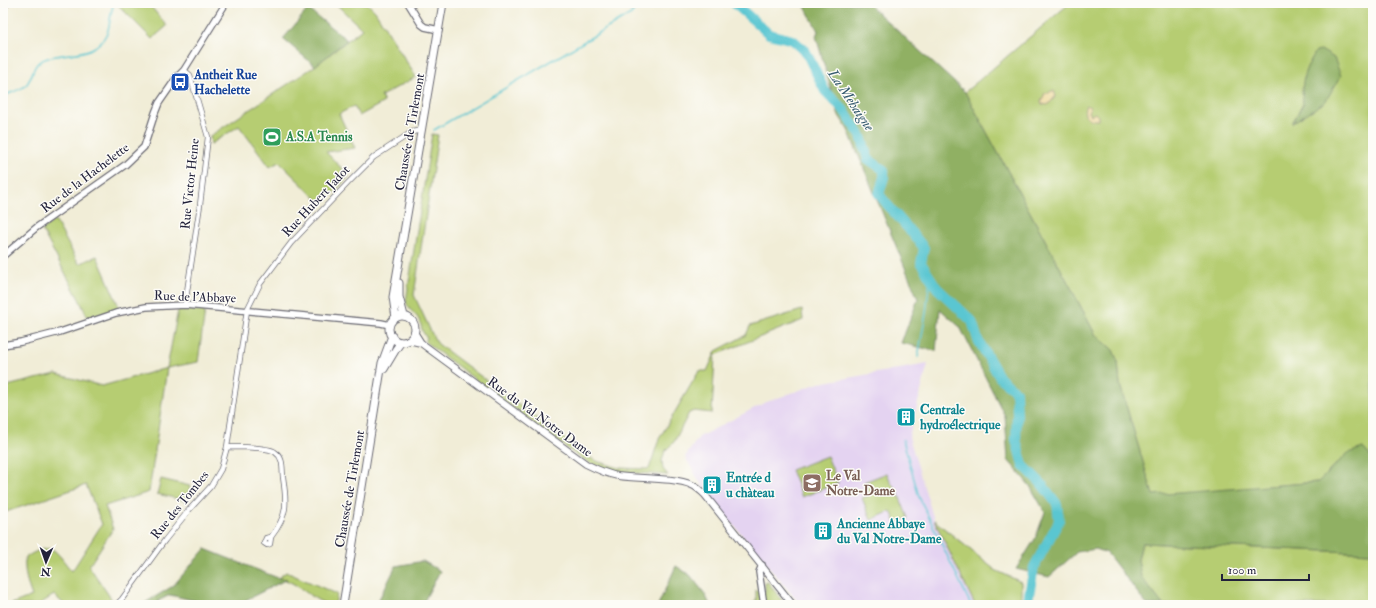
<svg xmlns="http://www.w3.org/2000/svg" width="1376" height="608" font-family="'IM FELL Double Pica',serif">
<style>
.built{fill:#e4d3f1}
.green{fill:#b6cd72;stroke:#6c7856}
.forest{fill:#90b064;stroke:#596950}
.sand{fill:#eeda9e;stroke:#887e6c}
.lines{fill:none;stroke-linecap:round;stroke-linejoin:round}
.stream{stroke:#5ac6d1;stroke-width:1.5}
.river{stroke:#5ac6d1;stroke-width:10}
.minor-casing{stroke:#6a6972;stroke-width:6}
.tertiary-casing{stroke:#6a6972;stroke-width:8}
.secondary-casing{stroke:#6a6972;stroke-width:8}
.primary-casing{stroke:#6a6972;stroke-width:9}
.minor{stroke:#fff;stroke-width:4.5}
.tertiary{stroke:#fff;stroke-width:5.5}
.secondary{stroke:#fff;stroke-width:6}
.primary{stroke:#fff;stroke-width:7}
.labels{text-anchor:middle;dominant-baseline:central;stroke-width:3;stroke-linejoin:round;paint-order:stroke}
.transit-label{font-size:13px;font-weight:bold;fill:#164399;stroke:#fdfcf7;text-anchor:start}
.street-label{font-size:13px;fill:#22223b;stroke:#fdfcf7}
.leisure-label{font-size:13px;font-weight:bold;fill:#27864d;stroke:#fdfcf7;text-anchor:start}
.culture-label{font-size:13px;font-weight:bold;fill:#0d838f;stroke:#fdfcf7;text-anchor:start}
.education-label{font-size:13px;font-weight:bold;fill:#785e54;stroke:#fdfcf7;text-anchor:start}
.water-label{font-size:14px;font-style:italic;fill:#365b70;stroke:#fdfcf7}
</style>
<rect width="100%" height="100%" fill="#fdfcf7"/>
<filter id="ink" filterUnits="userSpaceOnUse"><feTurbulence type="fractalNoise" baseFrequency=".025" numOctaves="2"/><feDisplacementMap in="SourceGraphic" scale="8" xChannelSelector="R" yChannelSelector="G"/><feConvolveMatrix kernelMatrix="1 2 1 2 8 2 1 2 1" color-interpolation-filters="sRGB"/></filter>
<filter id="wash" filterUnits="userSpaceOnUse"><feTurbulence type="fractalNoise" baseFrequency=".012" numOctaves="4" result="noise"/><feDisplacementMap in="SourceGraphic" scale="16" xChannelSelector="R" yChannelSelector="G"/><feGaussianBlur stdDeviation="0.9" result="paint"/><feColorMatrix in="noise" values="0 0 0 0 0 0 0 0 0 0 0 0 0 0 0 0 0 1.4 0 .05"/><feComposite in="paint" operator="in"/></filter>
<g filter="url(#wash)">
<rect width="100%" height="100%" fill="#f1edd7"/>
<!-- built -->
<path class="built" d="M928 364 909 437 934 520 975 605H801L705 491 685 457 699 437 764 403 819 383Z"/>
<!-- green -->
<path class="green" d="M116 3H148L167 26 152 39Z
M335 3H367L375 11 416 77 381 96 384 102 359 116 354 106 339 114 355 148 326 152 349 176 322 204 279 162 270 167 239 126 211 144 210 136 315 66 362 29Z
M608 3H637L632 11Z
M1070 3H1373V459L1363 448 1335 465 1318 482 1153 496 1120 385 1118 362 1113 350 1095 334 1071 288 965 92Z
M432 134 438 135 414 295 434 338 438 344 588 457 599 462 620 468 649 469 659 439 699 371H707L716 351 746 335 750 326 802 310 803 320 715 355 712 413 694 411 689 413 674 442 665 451 662 460 663 469 668 475 622 472 607 469 591 464 578 456 425 342 427 338C420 330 423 328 419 320 415 312 408 311 406 301Z
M55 220 79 264 97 256 120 309 88 318 79 299 42 230Z
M178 310 205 311 198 362 167 368 149 492 105 506 113 529 89 566 112 600 106 605H65L54 595 38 605H9L32 596C27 583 24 572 25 558 32 553 46 545 55 551 61 556 66 565 72 571L102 524 86 485 3 513V417L7 413 3 405V387L56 374 102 386 167 368Z
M827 456 838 483 802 497 791 470Z
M887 473 891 483 896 488 908 518 896 523 891 511 871 520 862 498 870 495 864 482Z
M161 479 190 486 187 501 157 494Z
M934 520 995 570 1021 582V605H975Z
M1142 543 1373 553V605H1163L1141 577 1138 560Z
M286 572 337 594 335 605C314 605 299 581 278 578Z
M768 582 785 605H749L756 601V590L765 592V583Z"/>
<!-- forest -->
<path class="forest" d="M803 3H867L965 92 1071 288 1095 334 1113 350 1118 362 1120 385 1153 495 1318 482 1348 453 1363 448 1373 459V553L1142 543 1138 560 1141 577 1163 605H1147L1107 553 1096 549 1077 552 1049 577 1016 569 1035 539 1045 512 1030 486 1008 460 1005 416 960 327 940 309 936 351 901 343 918 299 848 130 838 114 816 36 818 31Z
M308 9 347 40 315 66 283 39Z
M1321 50 1334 58 1341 76 1325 102 1292 123 1303 104 1302 90 1304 75 1307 67 1316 51Z
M205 549 278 578 287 579 236 605H214L170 595 158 601 161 605H144L143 604 173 586Z
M423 561 440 571 422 605H376L396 566Z
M676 566 690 575 705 594 710 605H658Z"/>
<!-- sand -->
<path class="sand" d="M1051 91H1054L1056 96 1048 105 1042 104 1041 102 1045 93H1049Z
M1086 105 1091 107 1089 112 1091 115 1095 113 1098 116V120C1089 121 1081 115 1086 105Z"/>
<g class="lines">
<!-- stream -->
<path class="stream" d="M3 96C10 93 20 90 25 86 32 80 32 67 39 62 61 48 93 62 107 33 110 26 110 14 113 6
M434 130 631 14 640 3
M918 357 926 313 930 277
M903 440 919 497 971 605"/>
<!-- river -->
<path class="river" d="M734 3 769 34 793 40 806 52 825 91 843 109 861 136 868 159 884 170V177L879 194C893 213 910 229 924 248L921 263 937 288 972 321 978 340 1000 378 1016 392 1017 414 1016 440 1023 465 1041 483 1057 504 1059 521 1034 567 1028 600 1029 605"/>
</g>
</g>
<g filter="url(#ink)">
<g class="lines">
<!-- minor casing -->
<g class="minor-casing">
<path id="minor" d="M3 6 9 3
M184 70 190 75 208 137 200 205 185 305
M227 447C237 447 269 447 275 452 284 458 282 468 283 477 287 504 288 515 271 537L266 538 264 543 267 545 270 544 271 537
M116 605 122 599 165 540 189 510 211 486 221 469 227 447 247 310 260 284 291 243 348 183 374 157 412 132 422 130"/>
</g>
<!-- tertiary casing -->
<g class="tertiary-casing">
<path id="tertiary" d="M408 3 421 24 425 27 439 30
M3 256 37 227 125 165 144 147 155 113 159 103 177 77 184 70 226 3
M3 345 21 342 60 332 116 313 146 307 185 305 381 323 390 325
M762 565 759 572 764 605"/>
</g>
<!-- secondary casing -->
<g class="secondary-casing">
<path id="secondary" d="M414 332 421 343 586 464C596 469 606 474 618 476 639 479 674 477 692 485 697 487 701 491 705 495L793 605
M408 340 421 343"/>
</g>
<!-- primary casing -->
<g class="primary-casing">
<path id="primary" d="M399 283V297L404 316
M389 329a13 13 0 1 1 26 0a13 13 0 1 1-26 0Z
M396 318 393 297 443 3
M384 369 396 349 401 342
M343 605 382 363 392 336"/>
</g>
<!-- minor -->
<use href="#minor" class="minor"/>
<!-- tertiary -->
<use href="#tertiary" class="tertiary"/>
<!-- secondary -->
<use href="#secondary" class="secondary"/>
<!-- primary -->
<use href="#primary" class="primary"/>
</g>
</g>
<!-- icons -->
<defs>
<g id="bus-square" transform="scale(1)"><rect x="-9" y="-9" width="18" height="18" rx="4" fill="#1a4fb4" stroke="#fdfcf7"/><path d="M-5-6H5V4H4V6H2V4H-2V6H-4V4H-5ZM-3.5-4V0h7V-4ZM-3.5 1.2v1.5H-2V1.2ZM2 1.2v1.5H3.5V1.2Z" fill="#fff"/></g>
<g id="stadium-square" transform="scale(1)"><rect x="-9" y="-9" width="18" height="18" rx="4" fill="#2e9e5b" stroke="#fdfcf7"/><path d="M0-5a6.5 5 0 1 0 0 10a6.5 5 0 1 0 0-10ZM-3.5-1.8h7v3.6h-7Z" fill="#fff"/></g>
<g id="building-square" transform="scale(1)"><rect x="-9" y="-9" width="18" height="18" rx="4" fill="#0f9aa8" stroke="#fdfcf7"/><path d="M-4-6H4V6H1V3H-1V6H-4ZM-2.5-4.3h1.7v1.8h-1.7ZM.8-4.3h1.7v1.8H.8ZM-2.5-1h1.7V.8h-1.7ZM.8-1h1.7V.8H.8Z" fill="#fff"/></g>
<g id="school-square" transform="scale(1)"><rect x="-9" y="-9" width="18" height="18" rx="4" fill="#8d6e63" stroke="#fdfcf7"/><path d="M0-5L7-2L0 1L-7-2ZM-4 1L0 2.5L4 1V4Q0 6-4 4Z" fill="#fff"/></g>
</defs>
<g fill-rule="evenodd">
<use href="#bus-square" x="180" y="82"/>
<use href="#stadium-square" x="272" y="137"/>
<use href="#building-square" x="906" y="417"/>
<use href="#school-square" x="812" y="483"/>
<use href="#building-square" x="712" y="485"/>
<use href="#building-square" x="823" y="531"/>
</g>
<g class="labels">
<!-- transit labels -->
<g class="transit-label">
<text x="194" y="75">Antheit Rue<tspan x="194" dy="15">Hachelette</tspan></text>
</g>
<!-- street labels -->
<g class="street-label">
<text transform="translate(410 132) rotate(-80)">Chaussée de Tirlemont</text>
<text transform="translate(85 178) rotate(-37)">Rue de la Hachelette</text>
<text transform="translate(190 184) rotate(-84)">Rue Victor Heine</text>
<text transform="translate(316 201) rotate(-47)">Rue Hubert Jadot</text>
<text transform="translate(195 297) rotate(2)">Rue de l'Abbaye</text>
<text transform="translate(540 417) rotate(36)">Rue du Val Notre Dame</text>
<text transform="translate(350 489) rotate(-80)">Chaussée de Tirlemont</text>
<text transform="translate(180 505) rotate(-51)">Rue des Tombes</text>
</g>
<!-- leisure labels -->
<g class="leisure-label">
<text x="286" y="137">A.S.A Tennis</text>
</g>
<!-- culture labels -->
<g class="culture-label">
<text x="920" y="410">Centrale<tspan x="920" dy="15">hydroélectrique</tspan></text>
<text x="726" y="478">Entrée d<tspan x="726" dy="15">u chàteau</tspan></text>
<text x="837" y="524">Ancienne Abbaye<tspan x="837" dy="15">du Val Notre-Dame</tspan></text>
</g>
<!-- education labels -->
<g class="education-label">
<text x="826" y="476">Le Val<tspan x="826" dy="15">Notre-Dame</tspan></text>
</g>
<!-- water labels -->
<g class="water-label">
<text transform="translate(851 100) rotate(56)">La Mehaigne</text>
</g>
</g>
<!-- margin -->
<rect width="1376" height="608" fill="none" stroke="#fdfcf7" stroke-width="16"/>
<!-- north arrow -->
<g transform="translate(46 562) rotate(182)" stroke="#fdfcf7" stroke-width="3" paint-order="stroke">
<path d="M0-3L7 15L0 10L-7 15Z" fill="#22223b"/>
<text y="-6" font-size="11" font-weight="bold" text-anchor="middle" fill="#22223b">N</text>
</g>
<!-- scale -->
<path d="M1222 574v6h87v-6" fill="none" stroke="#22223b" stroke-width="2"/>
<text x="1228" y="574" font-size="12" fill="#22223b" stroke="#fdfcf7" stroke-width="3" paint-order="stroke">100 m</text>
</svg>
